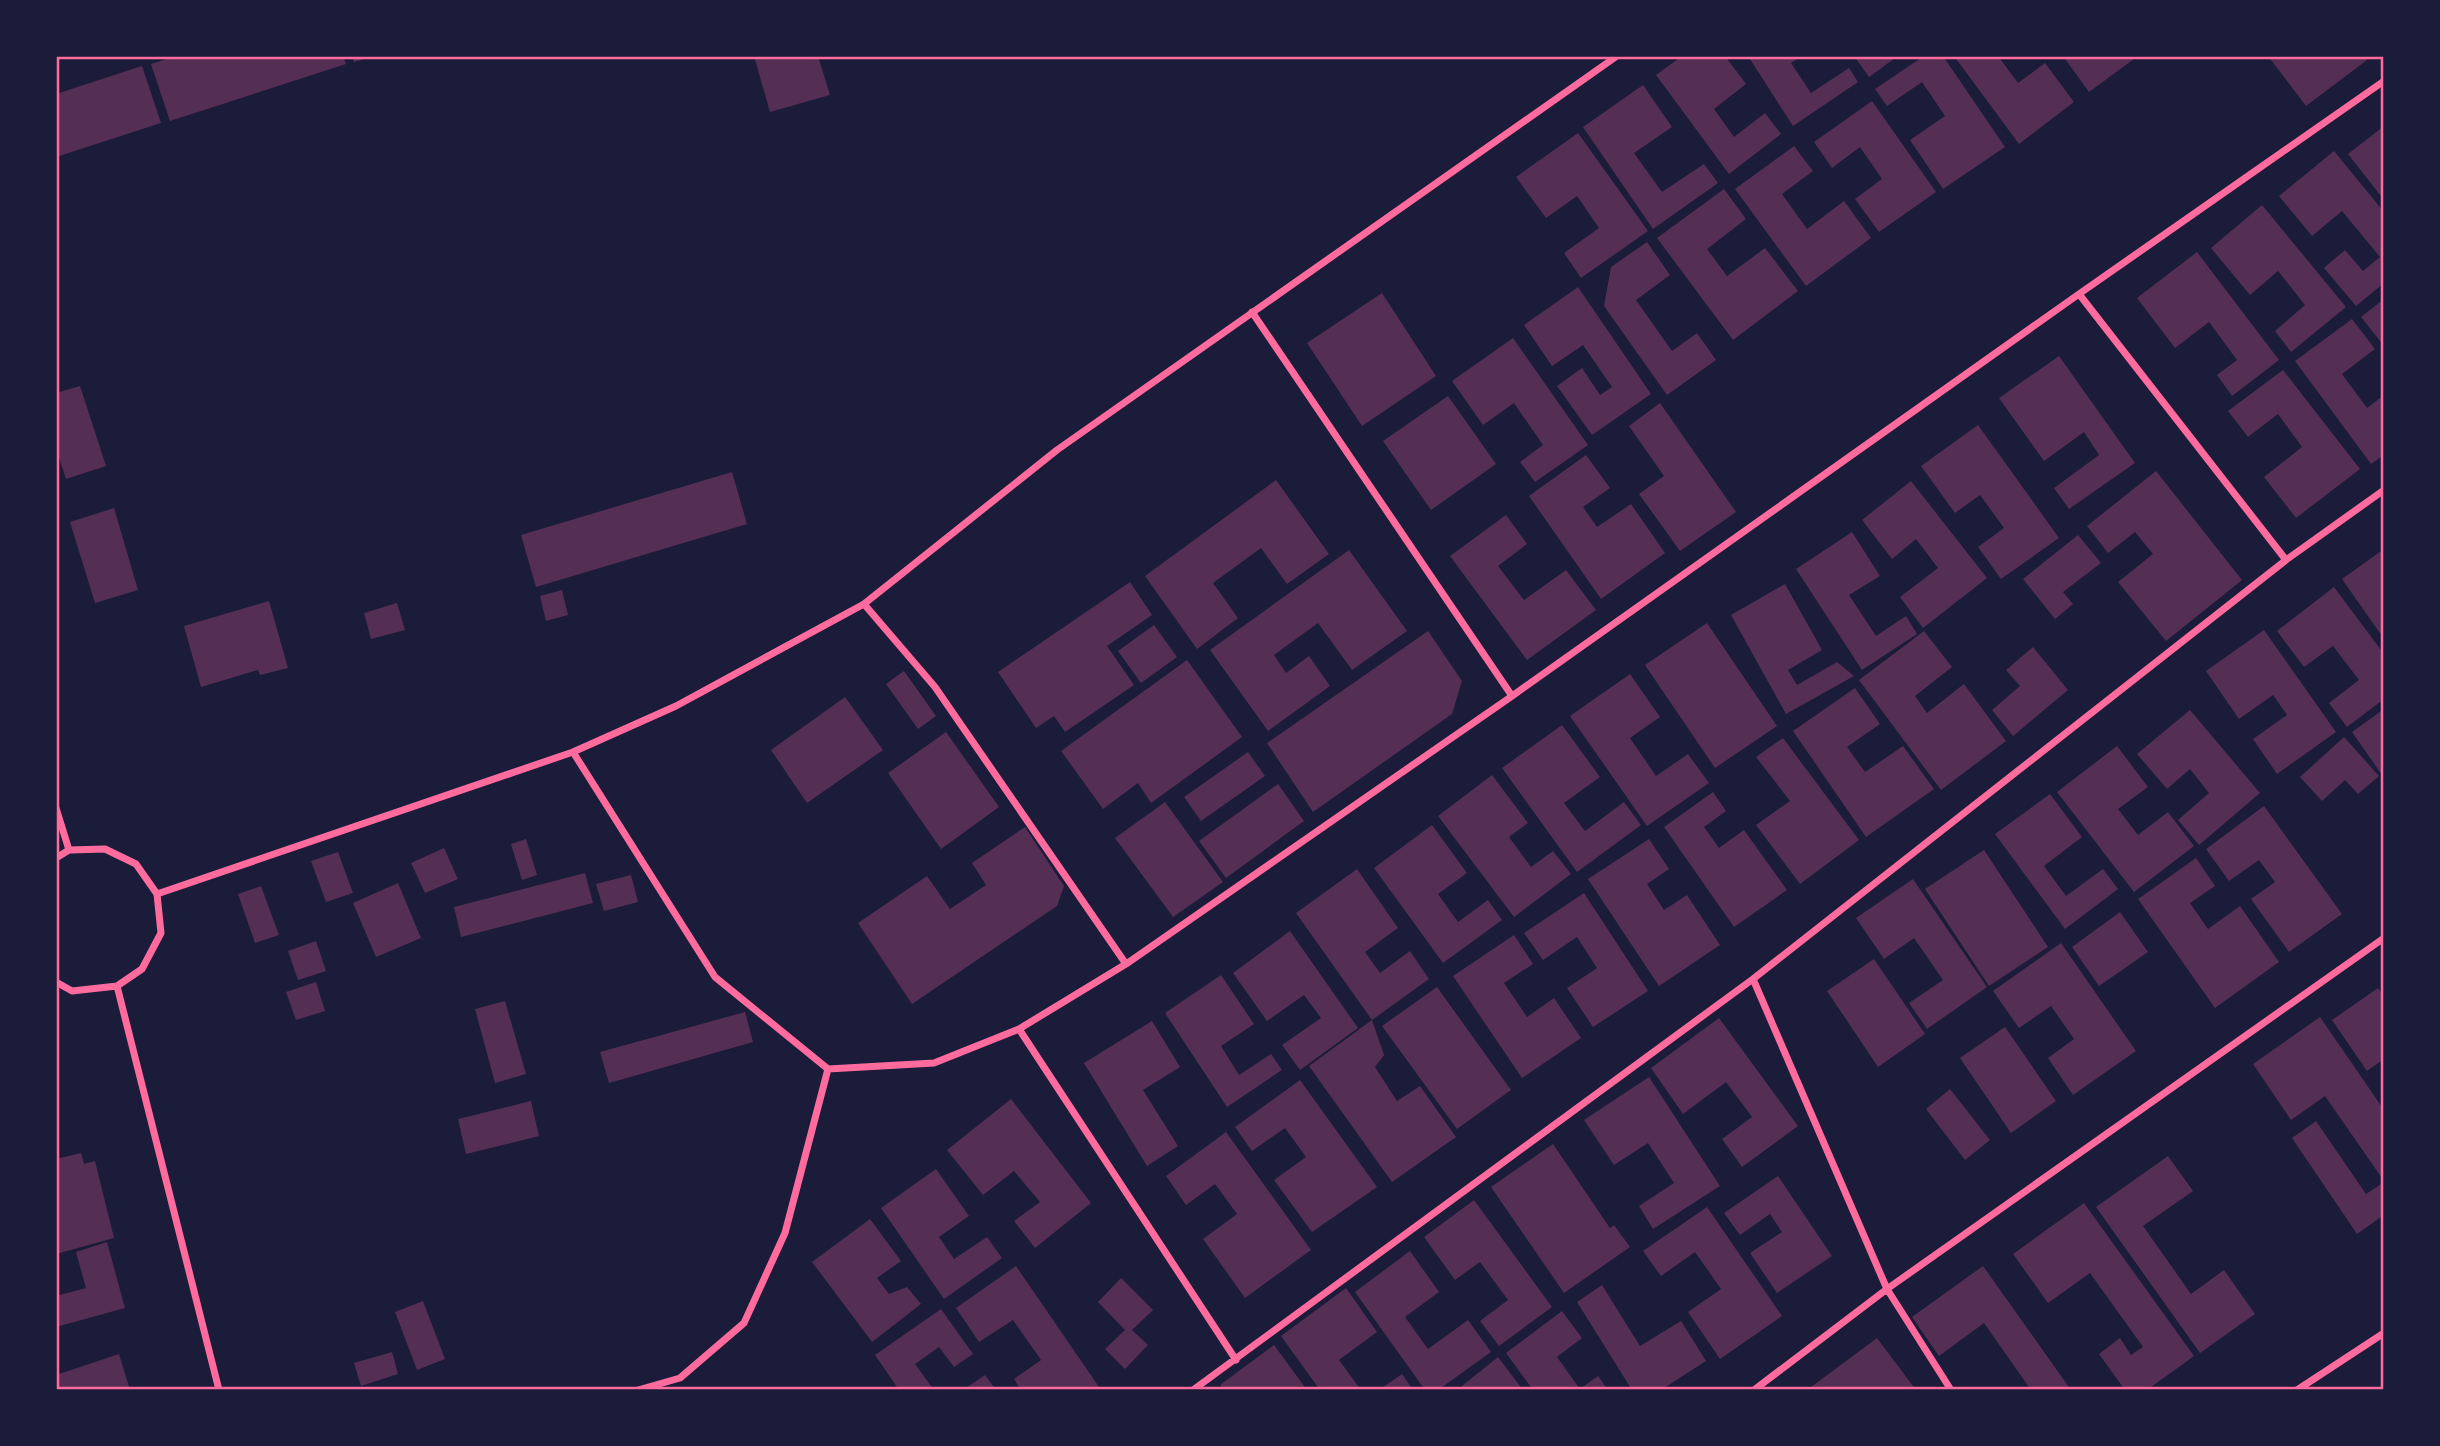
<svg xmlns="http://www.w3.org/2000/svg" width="2440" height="1446" font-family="Mulish,sans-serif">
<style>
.building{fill:#542f53}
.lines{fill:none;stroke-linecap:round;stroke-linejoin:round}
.minor{stroke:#ff6b9d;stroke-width:7}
.neatline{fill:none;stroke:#ff6b9d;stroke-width:2.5}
</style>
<rect width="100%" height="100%" fill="#1b1b3a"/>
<!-- building -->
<path class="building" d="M176 56H343L346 64 170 121 151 64Z
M352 56H370L371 57 354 62Z
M754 56H818L830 95 770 112Z
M1682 56H1725L1746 84 1714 109 1734 137 1765 113 1781 134 1729 174 1656 75Z
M1748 56H1802L1791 63 1811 93 1849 68 1858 82 1793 126Z
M1854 56H1898L1869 77Z
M1924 56H1943L2005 147 1943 189 1910 140 1945 116 1922 82 1887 106 1875 89Z
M1954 56H1998L2018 83 2045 63 2074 102 2019 144Z
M2063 56H2138L2089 92Z
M2268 56H2364L2367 60 2306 106Z
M142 66 161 123 56 157V94Z
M1643 85 1672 127 1634 153 1662 192 1704 164 1718 183 1653 229 1583 127Z
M1872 101 1936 192 1879 232 1855 199 1882 179 1860 147 1832 168 1814 142Z
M2384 126V200L2348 154Z
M1578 133 1648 231 1581 278 1564 253 1599 228 1577 196 1546 218 1516 177Z
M1794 146 1813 171 1782 194 1807 229 1844 201 1871 238 1806 286 1735 189Z
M2334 151 2384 212V283L2356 306 2324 268 2345 250 2363 271 2380 257 2342 211 2312 236 2279 196Z
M1724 189 1746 219 1707 249 1727 276 1765 248 1798 291 1733 340 1657 238Z
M2262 205 2346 307 2291 352 2275 331 2305 305 2278 271 2250 295 2211 248Z
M1647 242 1670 275 1636 300 1672 351 1697 333 1716 360 1667 395 1604 306 1611 267Z
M2197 252 2279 360 2232 396 2217 375 2237 360 2209 322 2175 348 2137 298Z
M1578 287 1651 394 1592 435 1557 386 1582 368 1600 395 1612 387 1583 345 1552 366 1524 325Z
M1382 293 1436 376 1362 426 1307 343Z
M2384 299V346L2361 317Z
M2352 319 2375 349 2342 374 2367 408 2384 395V455L2371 464 2295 361Z
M1513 338 1588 445 1535 482 1520 462 1543 445 1514 403 1483 425 1452 381Z
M2059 356 2135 463 2069 509 2054 488 2099 455 2084 432 2044 461 1999 398Z
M2283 370 2360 469 2296 518 2264 477 2302 447 2278 414 2248 437 2228 411Z
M80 386 106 466 66 479 56 448V393Z
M1448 396 1496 464 1431 510 1383 441Z
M1660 403 1736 512 1680 551 1639 494 1664 476 1629 426Z
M1978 425 2059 538 2001 579 1978 547 2004 528 1980 495 1955 513 1921 466Z
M1586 455 1610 488 1583 507 1597 527 1631 504 1665 553 1601 599 1529 496Z
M2156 471 2242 580 2166 641 2118 582 2153 554 2135 532 2108 553 2087 526Z
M732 472 747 524 536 587 521 535Z
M1276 480 1329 554 1287 584 1261 548 1213 583 1238 618 1197 649 1145 576Z
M1911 481 1987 578 1923 628 1900 597 1938 568 1916 539 1892 559 1862 520Z
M114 508 138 590 95 603 70 522Z
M1506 515 1527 544 1498 566 1524 600 1566 570 1596 610 1527 660 1450 556Z
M1852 532 1880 576 1849 595 1876 636 1906 616 1917 634 1862 670 1796 569Z
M2078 535 2101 563 2063 592 2073 604 2055 619 2023 579Z
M2384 549V639L2342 579Z
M1349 550 1407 631 1352 670 1318 623 1274 655 1286 673 1309 656 1330 686 1268 731 1210 650Z
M1130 582 1152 615 1107 646 1134 685 1065 732 1054 716 1036 728 998 672Z
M1785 584 1822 650 1788 670 1797 685 1837 662 1854 676 1786 714 1731 615Z
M2334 587 2384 654V699L2347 727 2329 703 2359 680 2333 646 2304 667 2277 631Z
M562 590 568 615 546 621 540 596Z
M269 601 288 668 260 675 258 670 201 687 184 626Z
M397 603 405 630 371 639 364 613Z
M1707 623 1777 726 1715 768 1645 665Z
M1154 625 1177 657 1141 683 1118 651Z
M2264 630 2336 732 2277 774 2253 739 2287 715 2273 695 2239 719 2206 671Z
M1428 631 1462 681 1452 714 1313 812 1267 743Z
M1924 631 1952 667 1915 696 1927 713 1964 684 2006 741 1941 790 1859 680Z
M2033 647 2068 690 2013 736 1992 710 2020 686 2006 670Z
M1187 660 1242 737 1151 803 1138 783 1103 809 1061 751Z
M904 671 936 716 918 729 886 684Z
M1630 674 1660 717 1630 738 1656 776 1688 754 1709 783 1647 826 1570 716Z
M1855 688 1880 724 1847 747 1865 772 1903 746 1934 789 1866 837 1793 731Z
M845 697 883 750 807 803 771 750Z
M2384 709V778L2352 732Z
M2190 710 2260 793 2199 845 2178 820 2209 793 2190 769 2167 789 2137 754Z
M1562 725 1600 777 1564 803 1585 831 1624 802 1641 825 1577 872 1502 768Z
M946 732 999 807 941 849 888 773Z
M2344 737 2379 776 2358 794 2345 780 2322 801 2300 777Z
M1783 738 1859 840 1800 884 1756 825 1790 801 1756 757Z
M2117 746 2148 787 2118 809 2138 835 2168 812 2194 846 2134 892 2057 792Z
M1248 752 1265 776 1201 821 1184 797Z
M1492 775 1528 823 1509 837 1531 867 1553 851 1571 874 1514 917 1438 816Z
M1278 784 1304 821 1226 878 1199 841Z
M1713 792 1726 811 1704 827 1719 848 1744 830 1787 890 1734 927 1664 827Z
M2050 794 2082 837 2044 866 2066 896 2103 869 2118 889 2065 929 1995 834Z
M1165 802 1223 882 1173 917 1115 838Z
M2264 806 2342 914 2289 952 2251 899 2275 882 2259 860 2229 881 2206 849Z
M1432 825 1467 873 1438 894 1458 922 1488 900 1502 920 1443 963 1374 868Z
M1025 827 1064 886 1057 906 912 1004 858 923 927 876 950 909 986 885 972 863Z
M526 839 537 875 522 880 511 844Z
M1649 839 1669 869 1647 884 1664 910 1687 895 1720 945 1659 986 1588 879Z
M444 848 458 879 425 893 411 863Z
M1984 850 2048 947 1989 986 1925 889Z
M338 852 353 893 326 902 311 861Z
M2196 858 2215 886 2190 903 2208 929 2240 906 2279 962 2215 1008 2138 899Z
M1357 869 1398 928 1365 952 1380 973 1410 951 1429 979 1372 1020 1296 913Z
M585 873 593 903 461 937 454 907Z
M631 875 638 902 604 911 596 884Z
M1913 879 1987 987 1927 1029 1909 1003 1943 980 1914 938 1884 959 1856 918Z
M398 883 421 938 376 957 353 903Z
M261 886 279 935 255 943 238 894Z
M1584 893 1648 991 1593 1027 1567 988 1597 968 1577 937 1543 960 1524 933Z
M2120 912 2148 952 2099 986 2072 947Z
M1290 931 1358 1028 1300 1070 1282 1045 1321 1018 1304 995 1267 1021 1233 973Z
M1514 935 1533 964 1504 983 1527 1017 1554 998 1581 1038 1522 1078 1453 976Z
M316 941 326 971 298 980 288 951Z
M2061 943 2136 1051 2073 1095 2048 1058 2074 1039 2051 1006 2019 1028 1993 991Z
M1874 959 1925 1034 1878 1067 1827 991Z
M1221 975 1254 1024 1221 1046 1239 1075 1271 1054 1282 1070 1227 1107 1165 1013Z
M316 982 325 1011 296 1020 286 992Z
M1437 987 1511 1090 1457 1129 1382 1026Z
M2378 988 2384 996V1059L2367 1071 2332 1020Z
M505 1001 526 1074 495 1083 475 1009Z
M745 1012 753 1042 609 1083 600 1052Z
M2320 1017 2384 1110V1181L2325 1096 2291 1120 2253 1064Z
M1719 1018 1798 1126 1742 1167 1722 1139 1752 1117 1726 1082 1683 1114 1651 1068Z
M1372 1020 1384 1055 1375 1067 1397 1101 1420 1086 1456 1137 1392 1182 1309 1066Z
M1152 1021 1180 1067 1143 1090 1178 1146 1147 1166 1084 1063Z
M2005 1027 2056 1101 2011 1133 1960 1058Z
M1649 1077 1720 1186 1653 1229 1639 1206 1674 1183 1648 1143 1614 1165 1584 1120Z
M1300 1080 1377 1187 1312 1232 1274 1180 1306 1157 1285 1128 1252 1151 1235 1127Z
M1950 1089 1990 1140 1965 1160 1926 1109Z
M1011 1099 1091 1203 1035 1248 1014 1221 1040 1202 1014 1171 983 1195 947 1150Z
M531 1101 539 1136 466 1154 458 1119Z
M2316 1121 2366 1194 2384 1182V1215L2357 1234 2292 1138Z
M1226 1132 1311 1250 1245 1298 1203 1239 1237 1214 1215 1184 1186 1205 1166 1176Z
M1553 1144 1610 1228 1614 1225 1630 1247 1564 1293 1491 1187Z
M81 1153 84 1164 95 1161 114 1238 56 1254V1159Z
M2168 1156 2193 1191 2143 1226 2191 1294 2224 1270 2255 1314 2200 1353 2096 1207Z
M936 1169 969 1216 939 1237 954 1259 987 1237 1002 1258 944 1299 881 1208Z
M1778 1176 1832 1256 1777 1293 1750 1253 1782 1232 1770 1214 1740 1235 1724 1213Z
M1474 1200 1552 1307 1499 1346 1480 1321 1508 1300 1480 1262 1455 1280 1424 1237Z
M2084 1203 2194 1356 2147 1390H2125L2099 1354 2120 1338 2131 1355 2143 1347 2090 1273 2048 1303 2013 1254Z
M1707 1207 1782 1316 1720 1359 1688 1312 1721 1289 1695 1252 1661 1276 1643 1251Z
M870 1219 901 1261 877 1278 889 1294 907 1287 921 1304 872 1342 812 1262Z
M107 1242 125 1308 56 1327V1296L86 1288 76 1252Z
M1410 1251 1439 1292 1405 1317 1428 1349 1468 1320 1491 1352 1438 1390H1425L1355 1292Z
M1016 1266 1099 1387 1095 1390H1021L1014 1379 1041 1360 1013 1320 979 1342 956 1308Z
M1983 1266 2071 1390H2031L1984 1323 1939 1356 1912 1317Z
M1121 1278 1153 1310 1132 1330 1148 1345 1125 1369 1105 1349 1125 1330 1098 1302Z
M1602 1285 1640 1346 1681 1321 1706 1361 1661 1390H1632L1577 1302Z
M1346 1288 1377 1332 1339 1360 1361 1390H1320L1281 1336Z
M423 1301 445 1359 417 1370 395 1312Z
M941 1309 973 1354 954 1367 939 1347 915 1364 934 1390H899L875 1355Z
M1562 1311 1582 1338 1557 1357 1580 1389 1598 1376 1608 1390H1533L1506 1353Z
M1877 1338 1916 1390H1807Z
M1274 1345 1307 1390H1224L1220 1385Z
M392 1352 398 1374 361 1386 354 1363Z
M119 1354 130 1390H56V1375Z
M1498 1357 1523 1390H1457Z
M1402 1374 1413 1390H1379Z
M985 1375 996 1390H963Z"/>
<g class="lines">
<!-- minor -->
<path class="minor" d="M2079 294 2286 560
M1252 312 1512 696
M864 604 935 687 1126 964
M573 752 715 977 828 1069 934 1063 1019 1029 1126 964 1512 696 2079 294 2384 81
M56 808 69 850
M56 858 69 850 105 849 136 864 157 894 161 933 142 969 117 986 72 991 56 982
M157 894 573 752 676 706 864 604 1057 450 1617 56
M1753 979 1887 1289 1951 1390
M117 986 219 1390
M1019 1029 1236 1360
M638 1390 680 1378 744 1323 785 1233 828 1069
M1193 1390 1753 979 2286 560 2384 490
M1754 1390 1887 1289 2384 938
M2297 1390 2384 1333"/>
</g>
<!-- border -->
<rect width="2440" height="1446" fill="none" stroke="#1b1b3a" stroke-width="116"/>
<rect x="58" y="58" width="2324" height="1330" class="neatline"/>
</svg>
